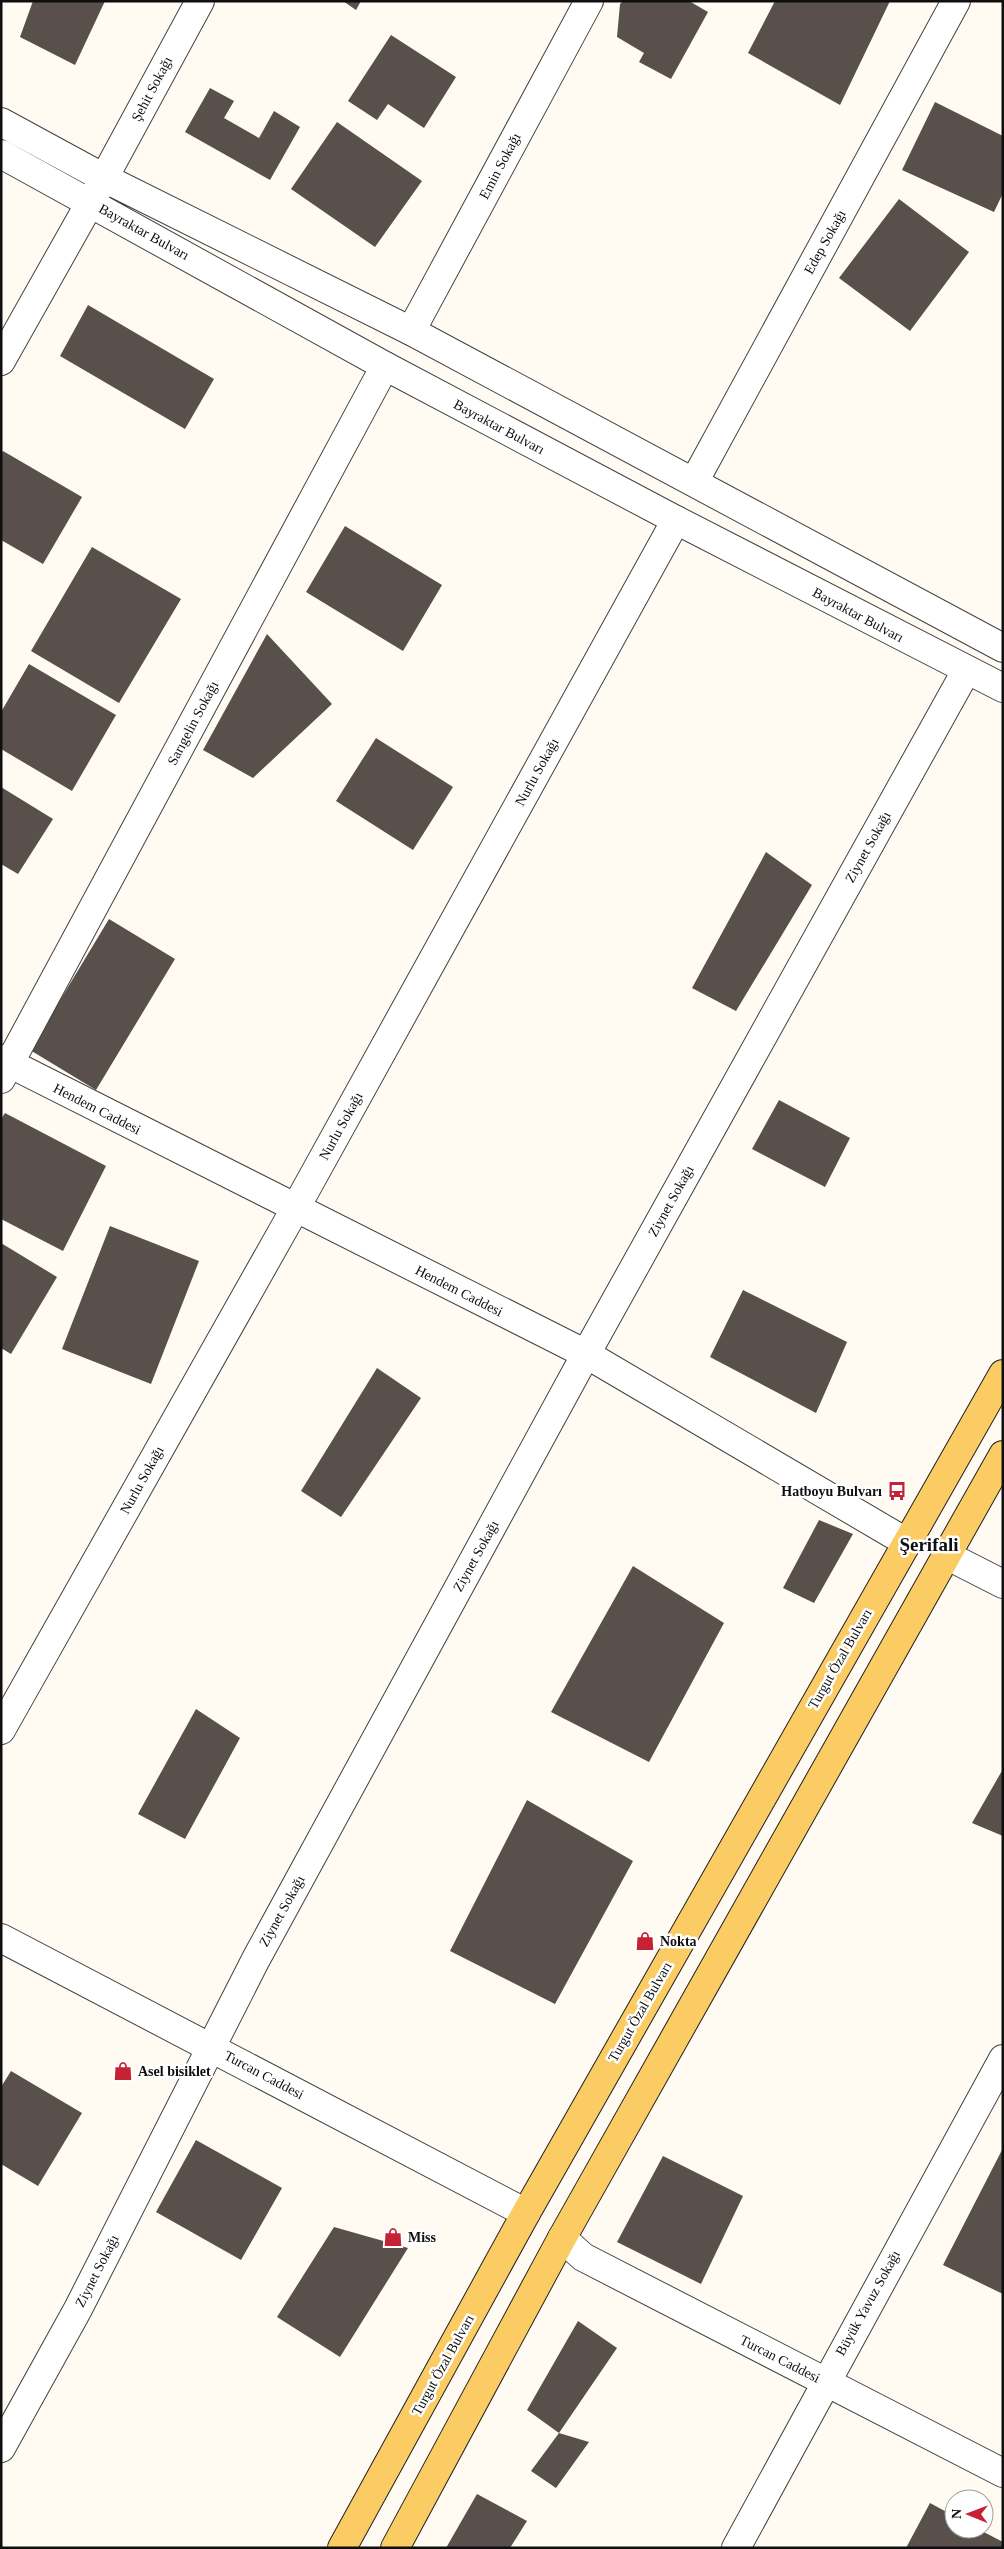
<svg xmlns="http://www.w3.org/2000/svg" width="1004" height="2549" font-family="'Times New Roman',serif">
<style>
.building{fill:#594f4b}
.lines{fill:none;stroke-linecap:round;stroke-linejoin:round}
.minor-casing{stroke:#424242;stroke-width:30}
.tertiary-casing{stroke:#424242;stroke-width:30}
.primary-casing{stroke:#202020;stroke-width:30}
.minor{stroke:#fff;stroke-width:28}
.tertiary{stroke:#fff;stroke-width:28}
.primary{stroke:#fccc64;stroke-width:28}
.labels{text-anchor:middle;dominant-baseline:central;stroke-width:5;stroke-linejoin:round;paint-order:stroke}
.street-label{font-size:14px;fill:#0f0f0f;stroke:#fff}
.poi-label{font-size:14px;font-weight:bold;fill:#0f0f0f;stroke:#fff;text-anchor:start}
.district-label{font-size:19px;font-weight:bold;fill:#0f0f0f;stroke:#fff}
</style>
<rect width="100%" height="100%" fill="#fffbf2"/>
<!-- building -->
<path class="building" d="M33 1H105L75 65 20 37Z
M343 1H361L356 10Z
M623 1H689L708 12 671 79 639 62 644 53 617 37 620 4Z
M775 1H890L840 105 748 53Z
M391 35 456 77 424 128 388 104 377 120 348 101Z
M210 88 234 101 224 118 259 138 274 111 300 127 270 180 185 132Z
M935 102 1003 136V193L994 212 902 170Z
M337 122 422 181 375 247 291 189Z
M899 199 969 252 910 331 839 278Z
M88 305 214 379 185 429 60 356Z
M3 451 82 497 43 564 1 540V454Z
M345 526 442 585 403 651 306 592Z
M92 547 181 599 119 703 31 651Z
M267 634 332 704 253 778 203 750Z
M29 664 116 715 72 791 1 749V712Z
M376 738 453 787 413 850 336 801Z
M1 787 53 819 18 874 1 864Z
M766 852 812 885 736 1011 692 988Z
M109 919 175 959 96 1090 30 1050Z
M779 1100 850 1138 825 1187 752 1149Z
M5 1113 106 1166 63 1251 1 1219V1119Z
M110 1226 199 1261 151 1384 62 1349Z
M1 1243 57 1277 11 1354 1 1348Z
M743 1290 847 1342 816 1413 710 1357Z
M377 1368 421 1398 341 1517 301 1491Z
M819 1520 853 1534 814 1603 783 1588Z
M633 1566 724 1623 649 1762 551 1712Z
M196 1709 240 1738 185 1839 138 1814Z
M1003 1769V1836L972 1823Z
M527 1800 633 1861 555 2004 450 1951Z
M11 2071 82 2113 38 2186 1 2164V2087Z
M196 2140 282 2188 241 2260 156 2212Z
M1003 2148V2294L943 2265Z
M663 2156 743 2196 701 2284 617 2242Z
M334 2227 408 2248 340 2357 277 2317Z
M578 2321 617 2348 559 2433 589 2442 556 2488 531 2471 559 2433 527 2410Z
M477 2494 527 2521 510 2548H446Z
M930 2503 954 2516V2529H978L1003 2542V2548H906Z"/>
<g class="lines">
<!-- minor casing -->
<g class="minor-casing">
<path id="minor" d="M411 331 589 1
M1 361 104 178 200 1
M694 482 956 1
M1 1059 586 1354 906 1542
M1 1079 385 366
M948 1556 1003 1584
M1 1730 295 1209 676 520
M1 1938 526 2213
M562 2238 583 2257 1003 2473
M1 2448 78 2309 256 1959 586 1354 966 671
M736 2548 1003 2059"/>
</g>
<!-- tertiary casing -->
<g class="tertiary-casing">
<path id="tertiary" d="M1 122 104 178 411 331 1003 648
M1 154 385 366 676 520 1003 688"/>
</g>
<!-- primary casing -->
<g class="primary-casing">
<path id="primary" d="M342 2548 526 2213 1003 1374
M395 2548 562 2238 1003 1455"/>
</g>
<!-- minor -->
<use href="#minor" class="minor"/>
<!-- tertiary -->
<use href="#tertiary" class="tertiary"/>
<!-- primary -->
<use href="#primary" class="primary"/>
</g>
<!-- icons -->
<defs>
<g id="bus-bare" transform="scale(1.5)"><path d="M-5-6H5V4H4V6H2V4H-2V6H-4V4H-5ZM-3.5-4V0h7V-4ZM-3.5 1.2v1.5H-2V1.2ZM2 1.2v1.5H3.5V1.2Z" fill="#c52236" stroke="#fff" stroke-width="2.5" paint-order="stroke"/></g>
<g id="shop-bare" transform="scale(1.5)"><path d="M-5-2.5h2.3a2.7 3.5 0 0 1 5.4 0H5L5.5 6h-11ZM-1.5-2.5h3a1.5 2.3 0 0 0-3 0Z" fill="#c52236" stroke="#fff" stroke-width="2.5" paint-order="stroke"/></g>
</defs>
<g fill-rule="evenodd">
<use href="#bus-bare" x="897" y="1491"/>
<use href="#shop-bare" x="645" y="1941"/>
<use href="#shop-bare" x="123" y="2071"/>
<use href="#shop-bare" x="393" y="2237"/>
</g>
<g class="labels">
<!-- street labels -->
<g class="street-label">
<text transform="translate(152 89) rotate(-62)">Şehit Sokağı</text>
<text transform="translate(500 166) rotate(-62)">Emin Sokağı</text>
<text transform="translate(144 232) rotate(29)">Bayraktar Bulvarı</text>
<text transform="translate(825 242) rotate(-61)">Edep Sokağı</text>
<text transform="translate(499 427) rotate(28)">Bayraktar Bulvarı</text>
<text transform="translate(858 615) rotate(28)">Bayraktar Bulvarı</text>
<text transform="translate(193 723) rotate(-62)">Sarıgelin Sokağı</text>
<text transform="translate(537 772) rotate(-61)">Nurlu Sokağı</text>
<text transform="translate(868 847) rotate(-61)">Ziynet Sokağı</text>
<text transform="translate(97 1109) rotate(27)">Hendem Caddesi</text>
<text transform="translate(341 1126) rotate(-61)">Nurlu Sokağı</text>
<text transform="translate(671 1201) rotate(-61)">Ziynet Sokağı</text>
<text transform="translate(459 1291) rotate(27)">Hendem Caddesi</text>
<text transform="translate(142 1480) rotate(-61)">Nurlu Sokağı</text>
<text transform="translate(476 1556) rotate(-61)">Ziynet Sokağı</text>
<text transform="translate(840 1659) rotate(-60)">Turgut Özal Bulvarı</text>
<text transform="translate(282 1911) rotate(-61)">Ziynet Sokağı</text>
<text transform="translate(640 2012) rotate(-60)">Turgut Özal Bulvarı</text>
<text transform="translate(264 2075) rotate(28)">Turcan Caddesi</text>
<text transform="translate(97 2271) rotate(-63)">Ziynet Sokağı</text>
<text transform="translate(868 2303) rotate(-61)">Büyük Yavuz Sokağı</text>
<text transform="translate(780 2359) rotate(27)">Turcan Caddesi</text>
<text transform="translate(443 2365) rotate(-61)">Turgut Özal Bulvarı</text>
</g>
<!-- poi labels -->
<g class="poi-label">
<text x="882" y="1491" text-anchor="end">Hatboyu Bulvarı</text>
<text x="660" y="1941">Nokta</text>
<text x="138" y="2071">Asel bisiklet</text>
<text x="408" y="2237">Miss</text>
</g>
<!-- district labels -->
<g class="district-label">
<text x="929" y="1544">Şerifali</text>
</g>
</g>
<!-- border -->
<rect width="1004" height="2549" fill="none" stroke="#0f0f0f" stroke-width="5"/>
<!-- north arrow -->
<g transform="translate(969 2514) rotate(271)"><circle r="24" fill="#ffffff" stroke="#9f9f9f"/>
<path d="M0-4L9 19L0 12L-9 19Z" fill="#c52236"/>
<text y="-8" font-size="14" font-weight="bold" text-anchor="middle" fill="#0f0f0f">N</text>
</g>
</svg>
